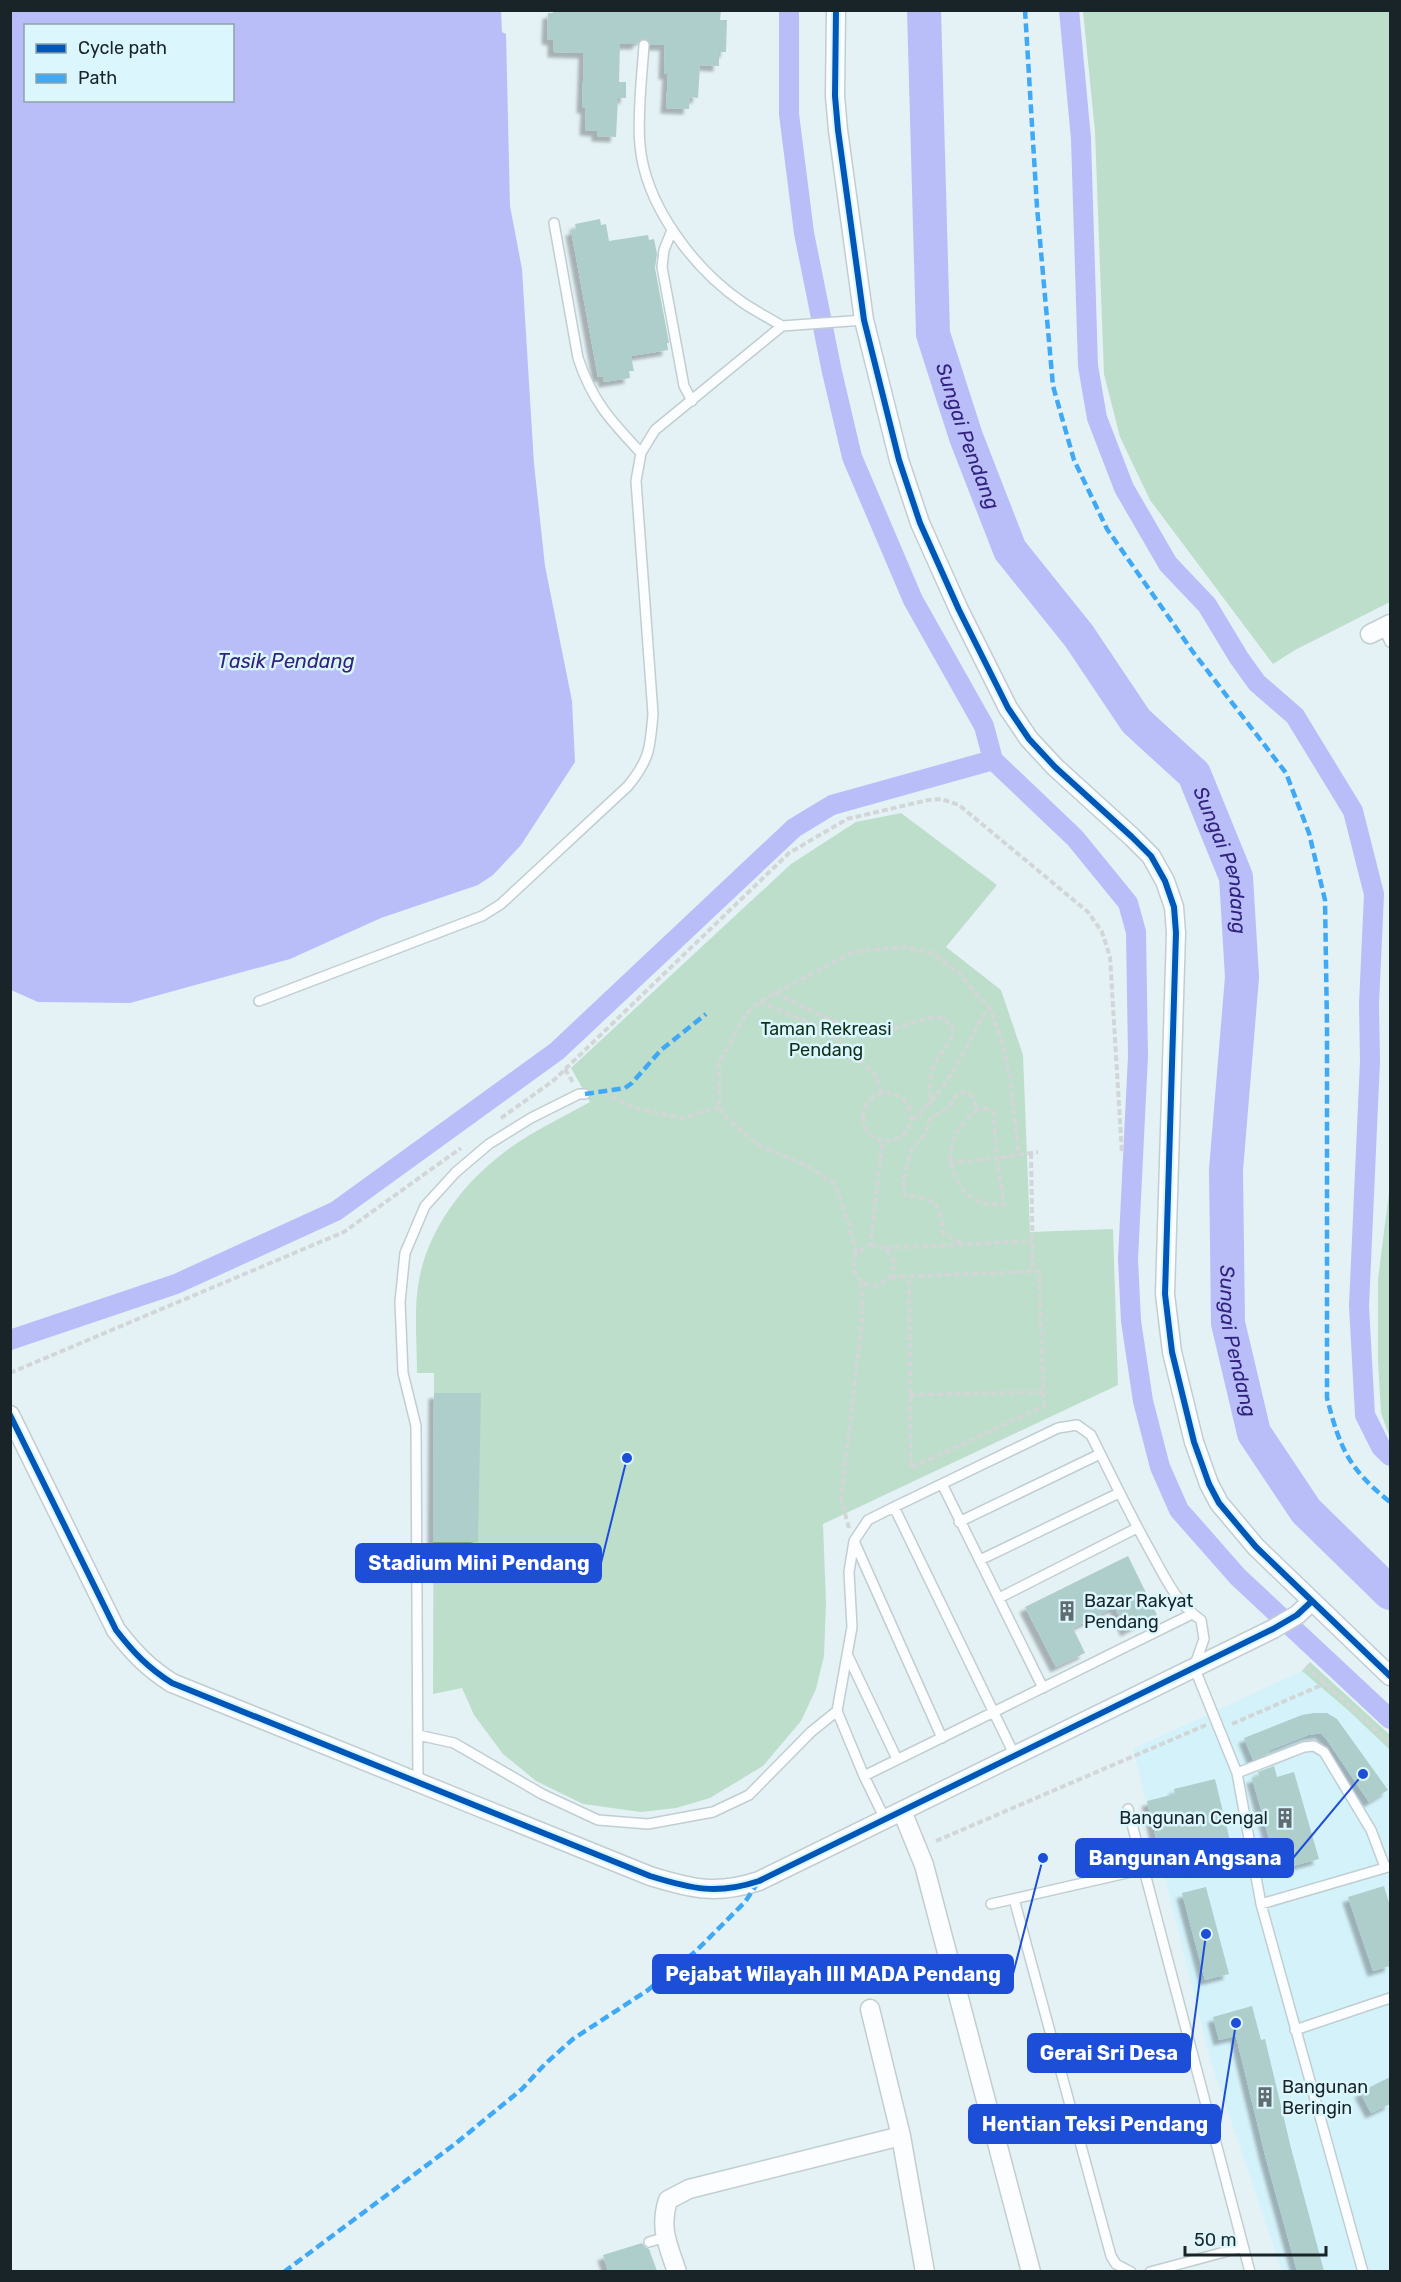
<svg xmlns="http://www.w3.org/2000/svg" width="1401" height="2282" font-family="Rubik,sans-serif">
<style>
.built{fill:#d4f2fa}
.green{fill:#bddeca}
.water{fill:#b9bef9;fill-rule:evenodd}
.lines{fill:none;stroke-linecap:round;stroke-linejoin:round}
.canal{stroke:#b9bef9;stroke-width:20}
.river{stroke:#b9bef9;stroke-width:34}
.building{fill:#aececc;filter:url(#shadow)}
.lane-casing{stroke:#c1ced1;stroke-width:12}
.street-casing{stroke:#c1ced1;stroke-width:21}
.path{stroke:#d2d6d7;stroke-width:4;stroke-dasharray:6 3;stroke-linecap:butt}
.lane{stroke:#fbfdfe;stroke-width:9}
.street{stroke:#fbfdfe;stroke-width:18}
.quiet{stroke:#3fa9f5;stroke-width:4.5;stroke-dasharray:9 4.5;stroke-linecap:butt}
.cycleway-casing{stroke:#dcf6fe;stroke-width:10}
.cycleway{stroke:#0057b8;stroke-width:6}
.labels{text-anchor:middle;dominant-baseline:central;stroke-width:5;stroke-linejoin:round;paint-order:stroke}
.park-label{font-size:18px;fill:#0f3119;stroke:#dcf6fe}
.poi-label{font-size:18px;fill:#182428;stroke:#dcf6fe;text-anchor:start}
.water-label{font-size:20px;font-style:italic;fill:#32217e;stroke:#dcf6fe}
.leader{fill:none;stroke:#1d4ed8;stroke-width:2}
.callout-dot{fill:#1d4ed8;stroke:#dcf6fe;stroke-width:2}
.callout{fill:#1d4ed8;stroke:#1d4ed8;stroke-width:2}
.callout-label{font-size:20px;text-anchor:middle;font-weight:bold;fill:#fff}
</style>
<defs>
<filter id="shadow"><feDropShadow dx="-5.5" dy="5.5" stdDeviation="1.5" flood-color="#0004"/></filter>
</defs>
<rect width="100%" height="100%" fill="#e4f2f6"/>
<!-- built -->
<path class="built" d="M1302 1671 1349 1711 1390 1750V2271H1282L1211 2062 1133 1749Z"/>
<!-- green -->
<path class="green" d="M1083 11H1390V602L1295 650 1273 664 1150 500 1120 437 1104 374 1095 132Z
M901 813 997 885 946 947 1001 990 1023 1055 1030 1232 1113 1229 1118 1385 823 1524 826 1603 824 1656 816 1689 801 1721 763 1766 710 1798 676 1808 641 1812 583 1804 536 1781 503 1754 474 1715 462 1688 433 1694 434 1373H417C417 1344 414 1314 418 1286 426 1230 465 1180 510 1148 535 1130 563 1117 590 1102L571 1068 791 864 856 822Z
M1390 1185V1438L1381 1413 1378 1361V1279Z
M1310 1662 1390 1735V1750L1349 1711 1302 1671Z"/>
<!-- water -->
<path class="water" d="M501 10 502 32 506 34 510 206 522 269 534 464 545 566 572 701 575 762 521 845 493 875 478 885 381 918 290 959 130 1003 38 1002 11 990 10 437 12 401 10 394 11 11ZM26 26H232V100H26Z"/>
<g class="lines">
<!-- canal -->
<path class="canal" d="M789 10V114L804 233 832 372 852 457 913 600 984 726 993 760 1075 838 1128 903 1136 932 1138 1056 1128 1259 1131 1321 1143 1401 1160 1467 1179 1510 1238 1577 1390 1719
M1069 10 1081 139 1088 366 1097 418 1124 488 1168 564 1207 605 1239 658 1257 683 1295 716 1353 811 1374 894 1369 1004 1370 1061 1359 1306 1365 1415 1381 1447 1390 1456
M10 1340 176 1284 336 1211 557 1051 794 828 832 805 993 760"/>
<!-- river -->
<path class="river" id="s1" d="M924 10 933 334 966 437 1010 550 1079 636 1136 721 1194 774 1236 877 1242 977 1226 1170 1228 1323 1254 1433 1306 1511 1390 1593"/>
</g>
<!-- building -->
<path class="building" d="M553 10H721L720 20H727L726 52H719V66L700 65 698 98 690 97 689 109 666 108 668 74H664L665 45H651L648 40 644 38 639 41 637 44H620L619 82H626V98H618L616 137 597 136V131L585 130 586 108H582L584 53 553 52V40L547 39 548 13H553Z
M600 219 601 225 606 224 609 241 648 235 649 240 654 239 657 254 655 268 669 343H667L668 350 631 356 634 371H629L630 378 604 382 603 376 598 377 571 230 576 229 575 224Z
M434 1393H481L478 1542H433Z
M1128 1556 1157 1615 1126 1631 1115 1607 1073 1628 1085 1653 1056 1667 1025 1607Z
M1314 1713H1327L1337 1719 1388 1790 1369 1802 1327 1740 1321 1733 1308 1735 1270 1750V1753L1253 1760 1244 1738 1302 1715Z
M1274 1766 1277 1777 1294 1772 1319 1859 1278 1870 1252 1778 1259 1776 1258 1772Z
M1215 1779 1235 1861 1194 1871 1187 1844 1159 1851 1147 1801 1175 1794 1174 1789Z
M1384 1886 1390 1906V1966L1373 1971 1348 1897Z
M1206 1887 1229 1974 1205 1980 1182 1893Z
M1252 2006 1261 2040 1265 2039 1291 2148 1324 2271H1297L1265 2155 1236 2036 1219 2040 1213 2017Z
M1390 2077V2104L1371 2113 1360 2092Z
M642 2243 645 2247 649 2249 657 2271H608L603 2255Z"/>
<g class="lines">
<!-- lane casing -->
<g class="lane-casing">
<path id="lane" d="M644 45C642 76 637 115 640 145 645 205 694 269 742 302 755 311 769 318 782 326
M554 223 578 358C592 401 611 421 641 453
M672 230 664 250 662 267 684 386 692 401
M1383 627 1390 642
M259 1001 482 916 501 904 628 786C650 759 650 748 653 714L636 481 641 453 655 430 782 326 864 320
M942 1484 1043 1688
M894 1507 1014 1754
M959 1522 1100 1454
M854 1541 942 1738
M980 1560 1119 1493
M999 1598 1137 1528
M848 1656 897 1759
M418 1735 454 1743 542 1794 598 1820 648 1824 713 1812 749 1795 811 1732 837 1711
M1237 1773 1304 1747 1314 1746 1324 1752 1371 1830 1385 1867
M864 1776 1192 1614
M418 1782 416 1426 403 1373 400 1302 405 1253 425 1206 456 1172 489 1144 531 1118 579 1094H585
M1128 1809 1250 2272
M885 1819 864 1776 837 1711 852 1627 849 1572 854 1541 868 1520 894 1507 1058 1428 1077 1425 1091 1435C1111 1475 1130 1515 1152 1554 1165 1578 1178 1605 1201 1620L1204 1639 1194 1667 1237 1773 1261 1904 1363 2272
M1014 1899 1111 2256 1116 2264 1131 2272
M991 1904 1144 1869
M1261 1904 1388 1867
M1295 2030 1390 1998
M649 2242 666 2237
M1150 2272 1243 2247"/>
</g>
<!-- street casing -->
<g class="street-casing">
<path id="street" d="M836 10 835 96 838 130 864 320 899 460 920 523 959 610 1008 708 1029 739 1055 767 1132 837 1151 856 1165 881 1174 907 1176 933 1165 1294 1172 1352 1194 1442 1209 1484 1219 1503 1256 1547 1390 1676
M1370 634 1390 624
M10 1415 116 1630C133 1652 148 1668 172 1683L650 1876C692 1889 717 1895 759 1881L1273 1629 1297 1615 1312 1601
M902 1811 924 1865 1031 2272
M870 2009 901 2136 925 2272
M677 2272C668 2245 659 2228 668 2200L689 2189 901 2136"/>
</g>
<!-- path -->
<path class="path" d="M775 993C810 1009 850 1036 890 1029 912 1026 918 1016 944 1018L953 1028C952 1045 940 1052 934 1066 928 1077 930 1092 930 1104
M760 1002 828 1031 876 1076 882 1093
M565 1069 574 1084
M603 1092 634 1108 682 1118 719 1107
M863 1117a24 24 0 1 1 48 0a24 24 0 1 1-48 0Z
M501 1118 553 1081 789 853 847 819 928 800 941 799 959 805 1088 912 1102 932 1110 957 1122 1154
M912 1120C946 1091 962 1056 982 1017L990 1009
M1031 1153 1033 1271
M949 1163 997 1158 993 1112 987 1109H978
M961 1243 944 1234C938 1202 938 1199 905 1195L903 1181 911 1150 926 1133 930 1119 948 1108 955 1096 963 1092 972 1096 978 1109C955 1128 942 1151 957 1179 961 1188 967 1196 976 1200 985 1204 994 1205 1004 1205L997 1158 1038 1152
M870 1245 886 1248 894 1262 891 1277 877 1286 861 1283 853 1269 856 1253 870 1245 883 1140
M886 1248 1032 1241
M856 1253 849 1225 835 1184 806 1165 758 1145 727 1118 719 1107V1063L746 1014 759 1002 853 952 904 947 932 953 958 972 990 1009 1002 1041 1009 1073 1019 1155
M891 1277 1039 1271 1044 1406 911 1468 909 1278
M10 1373 344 1232 461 1148
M910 1395 1043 1392
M849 1528 841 1499 863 1313 861 1283
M1306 1666 1390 1743
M1232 1724 1326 1683
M936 1841 1206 1725"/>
<!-- lane -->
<use href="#lane" class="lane"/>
<!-- street -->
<use href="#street" class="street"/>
<!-- quiet -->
<path class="quiet" d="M1025 10 1037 207 1053 386 1074 460 1107 529 1193 652 1286 773 1309 833 1325 900 1327 1026V1398C1340 1449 1349 1469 1390 1502
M585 1094 625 1088 632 1083 661 1050 706 1014
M284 2272 455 2144 522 2089 545 2064 573 2039 648 1990 696 1951 745 1902 759 1881"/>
<!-- cycleway casing -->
<g class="cycleway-casing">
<path id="cycleway" d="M836 10 835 96 838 130 864 320 899 460 920 523 959 610 1008 708 1029 739 1055 767 1132 837 1151 856 1165 881 1174 907 1176 933 1165 1294 1172 1352 1194 1442 1209 1484 1219 1503 1256 1547 1390 1676
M10 1415 116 1630C133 1652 148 1668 172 1683L650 1876C692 1889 717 1895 759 1881L1273 1629 1297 1615 1312 1601"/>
</g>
<!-- cycleway -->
<use href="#cycleway" class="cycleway"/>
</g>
<!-- icons -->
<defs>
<g id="building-bare" transform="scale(1.62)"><path d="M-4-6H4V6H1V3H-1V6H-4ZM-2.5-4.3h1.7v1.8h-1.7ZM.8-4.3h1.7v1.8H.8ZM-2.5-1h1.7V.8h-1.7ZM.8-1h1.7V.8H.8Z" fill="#5f6c70" stroke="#dcf6fe" stroke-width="2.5" paint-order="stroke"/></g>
</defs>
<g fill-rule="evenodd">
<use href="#building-bare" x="1067" y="1611"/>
<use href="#building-bare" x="1285" y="1818"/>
<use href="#building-bare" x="1265" y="2097"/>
</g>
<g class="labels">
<!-- park labels -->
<g class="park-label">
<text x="826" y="1029">Taman Rekreasi<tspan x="826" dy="21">Pendang</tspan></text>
</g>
<!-- poi labels -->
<g class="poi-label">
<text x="1084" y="1601">Bazar Rakyat<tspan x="1084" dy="21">Pendang</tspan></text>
<text x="1268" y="1818" text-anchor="end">Bangunan Cengal</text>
<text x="1282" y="2087">Bangunan<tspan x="1282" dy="21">Beringin</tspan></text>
</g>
<!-- water labels -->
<g class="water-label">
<text stroke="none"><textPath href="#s1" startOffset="432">Sungai Pendang</textPath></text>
<text x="286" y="661">Tasik Pendang</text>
<text stroke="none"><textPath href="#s1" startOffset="936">Sungai Pendang</textPath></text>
<text stroke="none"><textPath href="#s1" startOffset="1422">Sungai Pendang</textPath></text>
</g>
</g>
<!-- callouts -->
<path class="leader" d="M627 1458L601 1563M1363 1774L1293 1858M1043 1858L1013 1974M1206 1934L1190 2053M1236 2023L1220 2124"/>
<g class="callout-dot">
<circle cx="627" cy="1458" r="6"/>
<circle cx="1363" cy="1774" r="6"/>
<circle cx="1043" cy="1858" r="6"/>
<circle cx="1206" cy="1934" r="6"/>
<circle cx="1236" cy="2023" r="6"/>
</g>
<g class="callout">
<rect x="356" y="1544" width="245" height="38" rx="6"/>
<rect x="1076" y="1839" width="217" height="38" rx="6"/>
<rect x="653" y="1955" width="360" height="38" rx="6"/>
<rect x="1028" y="2034" width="162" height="38" rx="6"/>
<rect x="969" y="2105" width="251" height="38" rx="6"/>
</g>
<g class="callout-label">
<text x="479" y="1570">Stadium Mini Pendang</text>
<text x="1185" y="1865">Bangunan Angsana</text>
<text x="833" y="1981">Pejabat Wilayah III MADA Pendang</text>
<text x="1109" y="2060">Gerai Sri Desa</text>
<text x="1095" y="2131">Hentian Teksi Pendang</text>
</g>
<!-- border -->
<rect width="1401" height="2282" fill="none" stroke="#182428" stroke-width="24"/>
<!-- legend -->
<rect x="24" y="24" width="210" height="78" fill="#dcf6fe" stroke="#8ea2a8" stroke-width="1.5"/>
<rect x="36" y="44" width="30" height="9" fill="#0057b8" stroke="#8ea2a8" stroke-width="1.5"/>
<text x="78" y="54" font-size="18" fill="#182428">Cycle path</text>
<rect x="36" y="74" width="30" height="9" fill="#3fa9f5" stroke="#8ea2a8" stroke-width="1.5"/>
<text x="78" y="84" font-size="18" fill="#182428">Path</text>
<!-- scale -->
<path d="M1185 2246v9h141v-9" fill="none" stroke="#182428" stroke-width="3"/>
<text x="1194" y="2246" font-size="18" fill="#182428" stroke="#dcf6fe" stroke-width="4.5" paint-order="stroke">50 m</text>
</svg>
